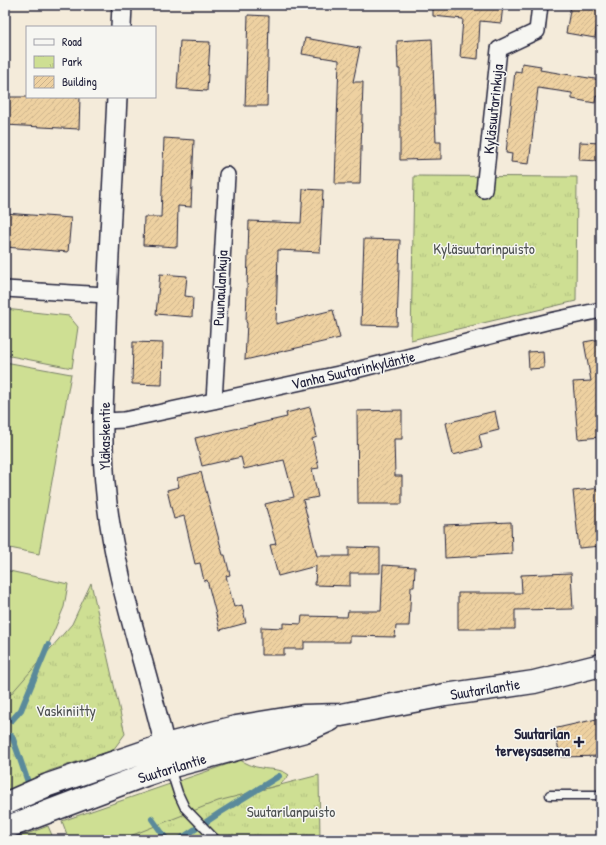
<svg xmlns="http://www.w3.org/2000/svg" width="606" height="845" font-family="'Patrick Hand',sans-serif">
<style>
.grass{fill:#cedf93;stroke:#788067}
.park{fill:url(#park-tufts);stroke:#788067}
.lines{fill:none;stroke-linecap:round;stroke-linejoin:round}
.stream{stroke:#5a8a9b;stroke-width:6}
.building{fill:url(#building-hatch);stroke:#22223b}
.service-casing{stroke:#22223b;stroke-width:11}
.minor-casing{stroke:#22223b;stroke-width:18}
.tertiary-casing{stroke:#22223b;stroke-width:22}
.primary-casing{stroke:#22223b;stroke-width:25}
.service{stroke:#f6f6f2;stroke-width:8}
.minor{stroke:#f6f6f2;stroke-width:15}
.tertiary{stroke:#f6f6f2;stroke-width:19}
.primary{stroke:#f6f6f2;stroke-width:22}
.poi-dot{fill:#22223b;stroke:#f6f6f2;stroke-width:1.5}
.labels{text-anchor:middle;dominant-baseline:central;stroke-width:3;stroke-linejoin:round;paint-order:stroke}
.street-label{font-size:15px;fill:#22223b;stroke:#f6f6f2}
.park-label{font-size:15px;fill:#4d5151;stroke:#f6f6f2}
.poi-label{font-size:15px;font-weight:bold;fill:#22223b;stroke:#f6f6f2;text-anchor:end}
</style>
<defs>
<pattern id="park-tufts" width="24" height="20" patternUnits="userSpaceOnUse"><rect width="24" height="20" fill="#cedf93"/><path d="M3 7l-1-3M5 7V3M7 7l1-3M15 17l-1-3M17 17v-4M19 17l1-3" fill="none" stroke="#b1bf80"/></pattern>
<pattern id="building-hatch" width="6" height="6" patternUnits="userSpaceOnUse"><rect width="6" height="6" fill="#eed1a1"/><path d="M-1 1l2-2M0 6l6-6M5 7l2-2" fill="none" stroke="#ccb38c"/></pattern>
</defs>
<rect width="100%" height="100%" fill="#f4ebda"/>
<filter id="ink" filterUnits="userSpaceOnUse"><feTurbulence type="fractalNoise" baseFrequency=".025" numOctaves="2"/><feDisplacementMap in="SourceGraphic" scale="8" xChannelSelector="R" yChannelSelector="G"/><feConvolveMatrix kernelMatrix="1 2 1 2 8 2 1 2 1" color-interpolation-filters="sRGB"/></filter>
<g filter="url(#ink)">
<!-- grass -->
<path class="grass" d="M5 309 69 316 78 327 72 368 5 355Z
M5 362 71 374 39 554 5 547Z
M5 570 68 584 64 607 21 710 5 711Z
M240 760C246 763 253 767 261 768 271 770 280 768 289 775L280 785 260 790 191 840H69L62 821Z
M48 826 54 840H11Z"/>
<!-- park -->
<path class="park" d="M414 176 577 177 576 301 411 340Z
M91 583 125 734 113 750 49 771 5 795V697L10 695 72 624Z
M319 775 320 840H120L218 801Z"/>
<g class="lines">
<!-- stream -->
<path class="stream" d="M12 720 21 710 48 645
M5 737 12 736 29 785
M152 819 167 840
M179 840 221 812 279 776"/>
</g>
<!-- building -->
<path class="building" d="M433 5H503L501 23 480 21 478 59 460 57 463 19 433 16Z
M571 5H600L595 38 566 33Z
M248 15 269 16 267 106H245Z
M305 38 360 48 353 82H363L360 184H335L339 60 302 54Z
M432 39 436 142H441V159L400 160V69H398L397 41Z
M180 41 210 42 207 91 177 89Z
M522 63 541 66 540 70 601 80V97L596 96 595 103 572 99V93L538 88 529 164 511 162 512 154 506 153 515 71 521 72Z
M5 97H80L79 129 5 125Z
M164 138 194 140 191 207 178 206 177 247 143 245 144 217H161Z
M580 142 601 143V161L579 160Z
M303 189 323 190 320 252 278 250 276 324 333 310 340 338 245 360 247 323 246 322 249 221 301 223Z
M5 213 71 218 68 252 5 247Z
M364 239 400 240 397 326 361 325Z
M160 274 187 276 185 296 193 297 192 317 156 314Z
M601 339V394H599L601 437 578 439 573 382 591 381 584 342Z
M133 342 163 343 162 385 132 384Z
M543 351 544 368 529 369 528 352Z
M310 407 317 437 312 439 319 468 312 469 318 497 303 500 317 556H349V547L380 548V573H350V586L315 585 316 566 278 576 270 545 276 544 265 504 294 497 284 460 244 469 241 457 202 466 195 438 287 417 286 413Z
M402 410V439H394L395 476H402V504H358L357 411Z
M495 411 499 430 479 435 482 448 453 455 446 423Z
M201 472 223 555H225L230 575 226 576 234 607 242 605 246 623 220 630 207 580 204 581 200 563 195 564 184 516 174 519 167 490 179 487 177 478Z
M601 488V546L579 548 573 491Z
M511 522 512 554 445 558 444 525Z
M383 565 415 567 414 587H411L409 626H396L395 637 350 636V642H304V649H284V655H261V627L283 628V623L301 624 302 616 347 617 348 611H381Z
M571 573 573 609 515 610V629H458V593H522L521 575Z
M601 718V756L561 757 553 729Z"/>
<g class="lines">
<!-- service casing -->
<g class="service-casing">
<path id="service" d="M170 768 178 793 185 808 216 840
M550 795H601"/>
</g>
<!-- minor casing -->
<g class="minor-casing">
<path id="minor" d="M484 190 499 49 537 31 540 5
M5 289 106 295
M214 401 227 175
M103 421 124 420 148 415 348 372 550 321 601 310"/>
</g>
<!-- tertiary casing -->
<g class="tertiary-casing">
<path id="tertiary" d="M121 27 122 5
M117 97C113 185 107 272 105 360 103 405 101 449 106 494 115 585 149 671 168 760"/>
</g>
<!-- primary casing -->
<g class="primary-casing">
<path id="primary" d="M5 804 48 785 165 745 236 727 303 716 341 715 445 695 534 682 601 665
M5 828 145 775 169 767 305 731 330 720"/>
</g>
<!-- service -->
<use href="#service" class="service"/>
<!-- minor -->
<use href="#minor" class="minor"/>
<!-- tertiary -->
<use href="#tertiary" class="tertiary"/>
<!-- primary -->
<use href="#primary" class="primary"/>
</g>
</g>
<!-- markers -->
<path class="poi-dot" d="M577 736h4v4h4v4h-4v4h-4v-4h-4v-4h4z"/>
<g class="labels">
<!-- street labels -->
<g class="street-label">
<text transform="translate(493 109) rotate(-84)">Kyläsuutarinkuja</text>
<text transform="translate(220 288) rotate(-87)">Puunaulankuja</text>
<text transform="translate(353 370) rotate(-13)">Vanha Suutarinkyläntie</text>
<text transform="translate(104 436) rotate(-90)">Yläkaskentie</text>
<text transform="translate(485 689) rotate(-9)">Suutarilantie</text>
<text transform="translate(172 768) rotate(-17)">Suutarilantie</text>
</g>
<!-- park labels -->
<g class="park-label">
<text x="484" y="248">Kyläsuutarinpuisto</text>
<text x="66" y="710">Vaskiniitty</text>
<text x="291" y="811">Suutarilanpuisto</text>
</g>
<!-- poi labels -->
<g class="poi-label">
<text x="570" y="733">Suutarilan<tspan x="570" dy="17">terveysasema</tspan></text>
</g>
</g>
<!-- margin -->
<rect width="606" height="845" fill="none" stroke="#f6f6f2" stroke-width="20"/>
<rect x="10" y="10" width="586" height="825" fill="none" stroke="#22223b" stroke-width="1.5" filter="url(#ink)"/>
<!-- legend -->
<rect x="26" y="26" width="130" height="72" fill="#f6f6f2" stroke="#a1a1a9"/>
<rect x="34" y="39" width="20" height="6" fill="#f6f6f2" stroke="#a1a1a9"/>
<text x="62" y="46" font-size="12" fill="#22223b">Road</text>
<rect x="34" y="56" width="20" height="12" fill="url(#park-tufts)" stroke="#a1a1a9"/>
<text x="62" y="66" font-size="12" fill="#22223b">Park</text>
<rect x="34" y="76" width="20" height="12" fill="url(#building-hatch)" stroke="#a1a1a9"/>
<text x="62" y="86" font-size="12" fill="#22223b">Building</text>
</svg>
